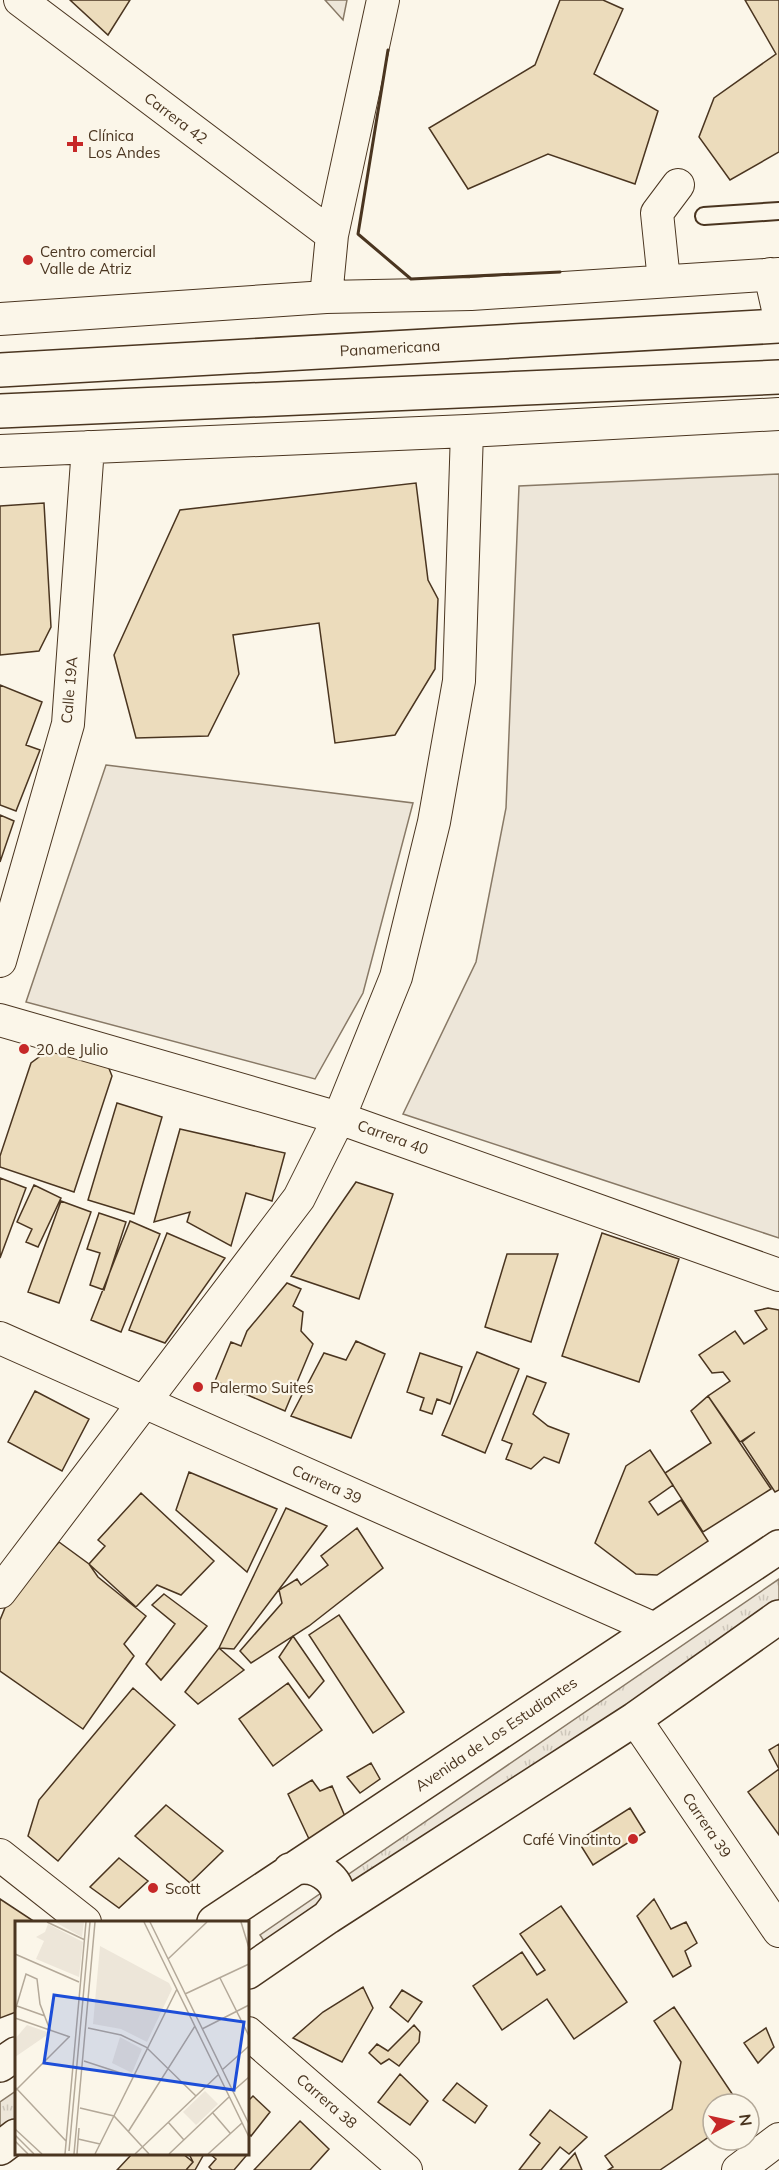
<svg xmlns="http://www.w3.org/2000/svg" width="779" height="2170" font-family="Mulish,sans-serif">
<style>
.grass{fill:#ede6d9;stroke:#887966;stroke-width:1.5}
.park{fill:url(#park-tufts);stroke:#887966;stroke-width:1.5}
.building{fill:#ecdcbc;stroke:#4a3520;stroke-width:1.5}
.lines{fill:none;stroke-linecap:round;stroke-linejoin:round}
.lane-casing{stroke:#4a3520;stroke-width:20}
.street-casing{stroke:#4a3520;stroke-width:34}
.secondary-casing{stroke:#4a3520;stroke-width:36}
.primary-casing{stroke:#4a3520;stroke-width:36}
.lane{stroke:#fbf6e9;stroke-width:16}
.street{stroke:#fbf6e9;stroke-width:32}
.secondary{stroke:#fbf6e9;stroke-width:33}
.primary{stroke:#fbf6e9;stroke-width:33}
.wall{stroke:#4a3520;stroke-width:3}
.poi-dot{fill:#c62828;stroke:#fbf6e9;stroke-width:2}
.labels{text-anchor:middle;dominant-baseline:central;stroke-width:4.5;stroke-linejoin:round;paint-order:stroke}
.street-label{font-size:15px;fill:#4a3520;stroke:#fbf6e9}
.poi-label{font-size:15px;fill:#4a3520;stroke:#fbf6e9;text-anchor:start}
.inset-road{fill:none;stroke:#b4a999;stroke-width:1.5}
.view{fill:#1d4ed8;fill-opacity:0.15;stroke:#1d4ed8;stroke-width:3}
.inset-edge{fill:none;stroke:#4a3520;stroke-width:3}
</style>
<defs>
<pattern id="park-tufts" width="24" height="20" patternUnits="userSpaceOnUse" patternTransform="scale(1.5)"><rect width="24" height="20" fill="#ede6d9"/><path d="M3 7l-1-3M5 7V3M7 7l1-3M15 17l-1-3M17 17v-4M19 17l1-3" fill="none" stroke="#cdc6ba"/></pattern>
</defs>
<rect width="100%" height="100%" fill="#fbf6e9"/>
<!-- grass -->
<path class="grass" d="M325 0H347L343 20Z
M779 474V1238L403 1114 476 962 506 808 519 486Z
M106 765 413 803 363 993 315 1079 26 1002Z"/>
<!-- park -->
<path class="park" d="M779 1579V1620L279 1964 260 1935Z
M16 2091V2138L0 2149V2102Z"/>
<!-- building -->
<path class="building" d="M70 0H130L108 35Z
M560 0H603L623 9 594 74 658 111 635 184 548 154 468 189 429 128 535 65Z
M745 0H779V152L730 180 699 137 714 98 776 54Z
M416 483 428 580 438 599 435 669 395 735 335 743 319 623 233 635 239 674 208 736 136 738 114 655 180 510Z
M44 503 51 627 39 651 0 655V506Z
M0 685 42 702 26 745 40 750 16 811 0 805Z
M0 815 14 821 0 862Z
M54 1046 106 1061 112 1076 74 1192 0 1167V1156L31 1063Z
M117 1103 162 1117 134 1214 88 1200Z
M180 1129 285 1153 272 1201 246 1193 231 1246 187 1222 190 1212 154 1222Z
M0 1178 26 1188 0 1258Z
M356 1182 393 1194 359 1299 291 1276Z
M34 1185 61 1198 38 1247 26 1242 32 1229 17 1222Z
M61 1201 91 1212 59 1303 28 1292Z
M99 1213 126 1222 104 1290 90 1285 100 1253 87 1249Z
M130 1221 160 1234 121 1332 91 1320Z
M167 1233 225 1258 165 1343 129 1330Z
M602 1233 679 1259 639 1382 562 1356Z
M507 1254H558L531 1342 485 1327Z
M287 1283 301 1289 293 1306 303 1312 301 1331 313 1344 285 1411 215 1381 231 1342 241 1346 247 1331Z
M768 1308 779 1310V1490L775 1492 742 1442 755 1432 740 1442 708 1396 730 1381 723 1372 712 1373 699 1355 735 1331 744 1344 767 1329 755 1311Z
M356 1341 385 1354 351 1438 291 1416 324 1353 346 1360Z
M477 1352 519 1369 485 1453 442 1435Z
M420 1353 462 1367 450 1404 437 1399 432 1414 420 1410 424 1398 407 1392Z
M527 1376 546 1383 533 1414 548 1426 569 1434 559 1463 544 1457 531 1469 506 1459 512 1444 502 1440Z
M35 1391 89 1419 62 1471 8 1442Z
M708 1396 771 1489 703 1532 665 1473 711 1443 691 1411Z
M650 1450 673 1485 649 1502 658 1515 681 1500 708 1541 657 1575 636 1574 595 1543 626 1466Z
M189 1472 277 1509 247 1572 176 1510Z
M141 1493 214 1561 181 1595 157 1585 136 1607 89 1564 105 1546 98 1540Z
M286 1508 327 1526 234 1649 219 1648Z
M357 1528 383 1568 309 1626 251 1663 240 1651 282 1603 279 1590 297 1579 301 1585 328 1565 321 1556Z
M59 1542 89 1564 98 1577 146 1616 124 1644 134 1656 83 1729 0 1671V1620L7 1603Z
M164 1594 207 1626 161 1680 146 1664 175 1624 152 1605Z
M339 1615 404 1712 373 1733 309 1635Z
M293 1636 324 1681 309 1698 279 1657Z
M219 1648 244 1670 198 1704 185 1692Z
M288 1683 322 1730 273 1766 239 1719Z
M133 1688 175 1725 58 1861 28 1836 39 1800Z
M779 1744V1835L748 1792 779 1769 769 1750Z
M371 1763 380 1779 360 1793 347 1777Z
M312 1780 320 1791 332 1786 349 1826 330 1835 309 1839 288 1794Z
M166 1805 223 1851 190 1883 135 1836Z
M630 1808 645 1832 593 1865 578 1841Z
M119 1858 148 1881 119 1908 90 1887Z
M0 1899 35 1922H16V2012L0 2018Z
M654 1899 671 1929 686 1922 697 1943 685 1951 691 1966 673 1977 637 1916Z
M561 1906 627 2002 574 2039 547 1999 502 2030 473 1986 522 1952 537 1975 545 1970 520 1934Z
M363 1987 373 2008 342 2062 293 2038 323 2012Z
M402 1990 422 2002 408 2022 390 2007Z
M674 2007 739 2104H713V2134L660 2170H608L613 2167 605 2156 672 2109 681 2062 654 2021Z
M414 2025 420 2032 419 2042 399 2066 389 2059 381 2064 369 2053 377 2044 388 2051Z
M766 2028 774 2047 758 2063 744 2043Z
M400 2074 428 2101 410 2125 378 2102Z
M457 2083 487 2106 475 2123 443 2100Z
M253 2096 270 2112 251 2136 248 2133V2101Z
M550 2110 587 2137 569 2154 560 2147 541 2170H519L540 2143 530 2135Z
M300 2121 329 2149 310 2170H254Z
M575 2153 582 2170H560Z
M132 2154H183L193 2162 186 2170H117Z
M189 2154H204L195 2170H186L193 2162Z
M210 2154H245L246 2156 234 2170H212L209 2167 216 2159Z"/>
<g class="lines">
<!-- lane casing -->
<g class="lane-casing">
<path id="lane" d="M704 216 779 211"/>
</g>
<!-- street casing -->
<g class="street-casing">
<path id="street" d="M20 0 332 235
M770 274 779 314
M664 281 657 213 678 185
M326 297 332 235 383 0
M0 319 326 297 471 294 779 274
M0 451 467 431 779 414
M0 961 68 724 88 447
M0 1020 339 1118 779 1275
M0 1338 655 1629
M0 1592 299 1198 339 1118 396 977 434 822 459 681 467 431
M635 1719 779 1931
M0 1855 85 1922
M248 2033 406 2170
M738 2170 779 2139"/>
</g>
<!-- secondary casing -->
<g class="secondary-casing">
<path id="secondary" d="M290 1870C294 1869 299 1867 304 1867 321 1867 341 1882 338 1901 337 1906 331 1913 328 1917
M214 1922 779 1547
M248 1972 328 1917 635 1719 779 1617
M0 2065 16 2054
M0 2148 16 2136"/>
</g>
<!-- primary casing -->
<g class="primary-casing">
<path id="primary" d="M0 370 779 326
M0 411 779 377"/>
</g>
<!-- lane -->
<use href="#lane" class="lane"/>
<!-- street -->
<use href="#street" class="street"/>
<!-- secondary -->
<use href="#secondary" class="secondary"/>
<!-- primary -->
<use href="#primary" class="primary"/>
<!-- wall -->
<path class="wall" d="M388 50 358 234 411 279 560 272"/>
</g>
<!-- markers -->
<g class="poi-dot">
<path d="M72 135h6v6h6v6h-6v6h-6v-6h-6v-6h6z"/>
<circle cx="28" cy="260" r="6"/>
<circle cx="24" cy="1049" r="6"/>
<circle cx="198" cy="1387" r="6"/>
<circle cx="633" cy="1839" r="6"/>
<circle cx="153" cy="1888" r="6"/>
</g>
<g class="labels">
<!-- street labels -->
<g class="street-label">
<text transform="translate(176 118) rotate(37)">Carrera 42</text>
<text transform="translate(390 348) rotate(-3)">Panamericana</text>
<text transform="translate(69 690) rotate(-85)">Calle 19A</text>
<text transform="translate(393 1137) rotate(20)">Carrera 40</text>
<text transform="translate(327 1484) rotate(24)">Carrera 39</text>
<text transform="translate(496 1734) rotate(-34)">Avenida de Los Estudiantes</text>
<text transform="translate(707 1825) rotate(56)">Carrera 39</text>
<text transform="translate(327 2101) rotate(41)">Carrera 38</text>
</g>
<!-- poi labels -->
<g class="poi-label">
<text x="88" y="135">Clínica<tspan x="88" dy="17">Los Andes</tspan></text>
<text x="40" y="251">Centro comercial<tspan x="40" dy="17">Valle de Atriz</tspan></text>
<text x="36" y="1049">20 de Julio</text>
<text x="210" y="1387">Palermo Suites</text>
<text x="621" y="1839" text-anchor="end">Café Vinotinto</text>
<text x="165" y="1888">Scott</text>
</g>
</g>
<!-- overview -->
<g transform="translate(15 1921)">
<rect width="234" height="234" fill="#fbf6e9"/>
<path d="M40 1H69L67 16ZM33 3 68 21 64 56 21 38 29 20 21 16 30 11ZM85 25 154 62 157 68 132 121 106 108 78 103ZM12 104 35 112 0 136V118ZM105 116 127 128 117 152 97 142Z" fill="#ede6d9"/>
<path d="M190 170 203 183 181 204 168 191Z" fill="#ede6d9"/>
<path class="inset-road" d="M32 1 70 19M129 1 234 216M135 1 234 203M226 1 234 27M0 33 64 61M153 38 192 1M205 57 234 115M170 73 234 43M2 85 30 95M0 90 11 53 22 58 25 83 35 109M0 97 55 116M73 107 106 114 131 126 181 175M187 108 234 84M69 140 118 156M207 149 234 125M1 167 51 220M0 170 54 116M218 170 234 156M65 187 99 195 134 233M197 191 215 212M153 201 169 219M0 208 27 233M113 211 180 105M0 214 19 233M63 218 85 223M0 220 13 233M54 230 75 1M50 233 71 1M59 233 80 1M62 233 64 207M80 233 162 68M120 233 203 154M154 233 214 176M193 233 227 202"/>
<path class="view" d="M39 74 229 101 219 169 29 142Z"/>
<rect width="234" height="234" class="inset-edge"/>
</g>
<!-- north arrow -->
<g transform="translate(731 2122) rotate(82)"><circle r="28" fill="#fbf6e9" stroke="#b4a999" stroke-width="1.5"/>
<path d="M0-4.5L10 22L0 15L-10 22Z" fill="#c62828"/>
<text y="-9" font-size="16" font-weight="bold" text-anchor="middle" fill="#4a3520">N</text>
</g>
</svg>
